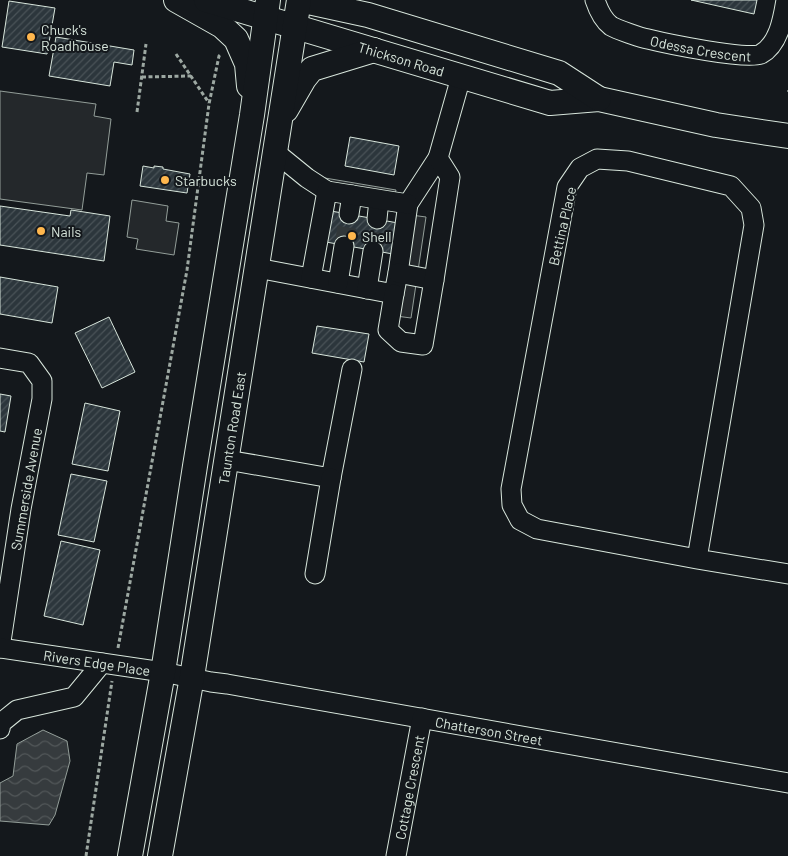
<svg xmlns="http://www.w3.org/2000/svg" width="788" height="856" font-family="Barlow,sans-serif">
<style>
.parking{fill:#24282b;stroke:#939e99}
.water{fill:url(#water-waves);stroke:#939e99}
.building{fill:url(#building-hatch);stroke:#d8e6dc}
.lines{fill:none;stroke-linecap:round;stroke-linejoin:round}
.minor-tunnel{stroke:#313739;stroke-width:19;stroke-dasharray:19 9;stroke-linecap:butt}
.minor-casing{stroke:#d8e6dc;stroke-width:21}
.major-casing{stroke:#d8e6dc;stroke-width:26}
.path{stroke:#9da8a2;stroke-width:3;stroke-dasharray:4 2.5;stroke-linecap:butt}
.minor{stroke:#14181c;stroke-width:19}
.major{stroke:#14181c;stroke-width:24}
.fence{stroke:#d8e6dc;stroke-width:1;stroke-dasharray:6 2.5;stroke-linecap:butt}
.poi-dot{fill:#ffb74d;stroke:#14181c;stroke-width:2}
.labels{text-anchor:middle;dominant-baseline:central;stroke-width:4;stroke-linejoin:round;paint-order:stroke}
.poi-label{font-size:14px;fill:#d8e6dc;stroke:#14181c;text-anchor:start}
.street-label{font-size:14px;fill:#d8e6dc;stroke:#14181c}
</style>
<defs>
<pattern id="water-waves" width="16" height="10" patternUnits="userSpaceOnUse" patternTransform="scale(1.25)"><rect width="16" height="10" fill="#363b3e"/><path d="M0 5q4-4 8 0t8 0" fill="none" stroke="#525759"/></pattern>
<pattern id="building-hatch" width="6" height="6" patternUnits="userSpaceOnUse" patternTransform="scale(1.25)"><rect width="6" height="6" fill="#2c363c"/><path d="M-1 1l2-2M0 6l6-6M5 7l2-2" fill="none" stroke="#4a5358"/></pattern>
</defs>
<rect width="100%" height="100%" fill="#14181c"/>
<!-- parking -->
<path class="parking" d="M0 91 96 104 94 116 111 119 104 175 87 173 82 210 0 199Z
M325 178 396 190 394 200 323 189Z
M132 200 168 206 166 221 179 223 174 255 136 249 138 239 127 237Z
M411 215 426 217 411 318 396 316Z"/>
<!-- water -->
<path class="water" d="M43 730 67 741 70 761 55 815 49 825 0 821V783L13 776 17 744Z"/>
<!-- building -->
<path class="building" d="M691 0H757L754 14Z
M9 1 55 8 47 54 2 47Z
M56 37 134 50 132 65 114 62 110 86 49 76Z
M350 137 399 146 394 175 345 166Z
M143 166 154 168V166L163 167V169L190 174 187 193 140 186Z
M0 206 70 216 71 210 110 216 104 261 0 245Z
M331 211 398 223 393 254 326 242Z
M0 277 58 287 52 323 0 314Z
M109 317 135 372 102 388 75 333Z
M317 326 369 334 364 362 312 353Z
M0 394 11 396 5 432 0 431Z
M85 403 120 411 108 471 72 464Z
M71 474 107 481 94 542 58 535Z
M61 541 100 550 83 625 44 616Z"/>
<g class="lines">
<!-- minor-tunnel -->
<path class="minor-tunnel" d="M344 246 349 214
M373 251 377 219"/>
<!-- minor casing -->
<g class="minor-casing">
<g id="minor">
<path id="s1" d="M595 0C598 9 603 20 611 26 616 29 641 38 648 39 664 43 750 61 761 54 779 44 783 18 786 0"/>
<path d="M275 152 307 178 327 191"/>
<path d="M349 214 352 195"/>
<path d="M377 219 379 200"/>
<path d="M257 268 394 294 398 273 408 204 438 158 461 77"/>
<path d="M398 273 434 280"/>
<path d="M311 278 327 191 408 204"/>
<path d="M338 283 344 246"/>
<path d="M367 289 373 251"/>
<path d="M394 294 388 330 401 342 423 345 434 280 450 177 438 158"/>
<path d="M0 358 29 363 42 381V399L21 509 0 648"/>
<path d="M227 460 331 478 352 369"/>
<path d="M697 559 754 225 751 208 731 186 628 161 597 159 580 168 567 187 511 489 512 505 520 520 537 529 697 559 788 574"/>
<path d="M315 574 331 478"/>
<path id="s2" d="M0 648 163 672 211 682 227 684 788 783"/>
<path d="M0 729 1 723 17 710 74 697 102 663"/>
<path id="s3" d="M396 856 422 718"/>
</g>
</g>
<!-- major casing -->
<g class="major-casing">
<g id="major">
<path d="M176 0 222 26 236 39 247 64 249 86"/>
<path id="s4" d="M206 0 550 103 599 99 716 125 788 136"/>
<path d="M299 0 368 15 559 73 599 99"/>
<path d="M286 110 304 79 312 69 374 50"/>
<path d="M130 856 163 672 195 466 252 115 268 0"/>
<path id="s5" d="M160 856 192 677 299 0"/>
</g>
</g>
<!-- path -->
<path class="path" d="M176 54 209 103
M142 77 191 76
M137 112 146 44
M118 648 187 270 209 104 219 56 221 54
M86 856 112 681"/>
<!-- minor -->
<use href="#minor" class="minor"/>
<!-- major -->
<use href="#major" class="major"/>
<!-- fence -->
<path class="fence" d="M787 91H788"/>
</g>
<!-- markers -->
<g class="poi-dot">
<circle cx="31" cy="37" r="5"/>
<circle cx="165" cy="180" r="5"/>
<circle cx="41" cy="231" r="5"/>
<circle cx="352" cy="236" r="5"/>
</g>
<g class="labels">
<!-- poi labels -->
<g class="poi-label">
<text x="41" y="29">Chuck's<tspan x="41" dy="16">Roadhouse</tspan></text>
<text x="175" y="180">Starbucks</text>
<text x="51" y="231">Nails</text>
<text x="362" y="236">Shell</text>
</g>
<!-- street labels -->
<g class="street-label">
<text stroke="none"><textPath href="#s1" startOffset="124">Odessa Crescent</textPath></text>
<text stroke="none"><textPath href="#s4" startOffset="204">Thickson Road</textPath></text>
<text transform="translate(562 226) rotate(-77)">Bettina Place</text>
<text stroke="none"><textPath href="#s5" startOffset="434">Taunton Road East</textPath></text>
<text transform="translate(26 489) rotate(-80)">Summerside Avenue</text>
<text stroke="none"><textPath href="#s2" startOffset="98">Rivers Edge Place</textPath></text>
<text stroke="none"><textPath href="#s2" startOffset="496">Chatterson Street</textPath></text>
<text stroke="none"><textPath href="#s3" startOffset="70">Cottage Crescent</textPath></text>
</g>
</g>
</svg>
